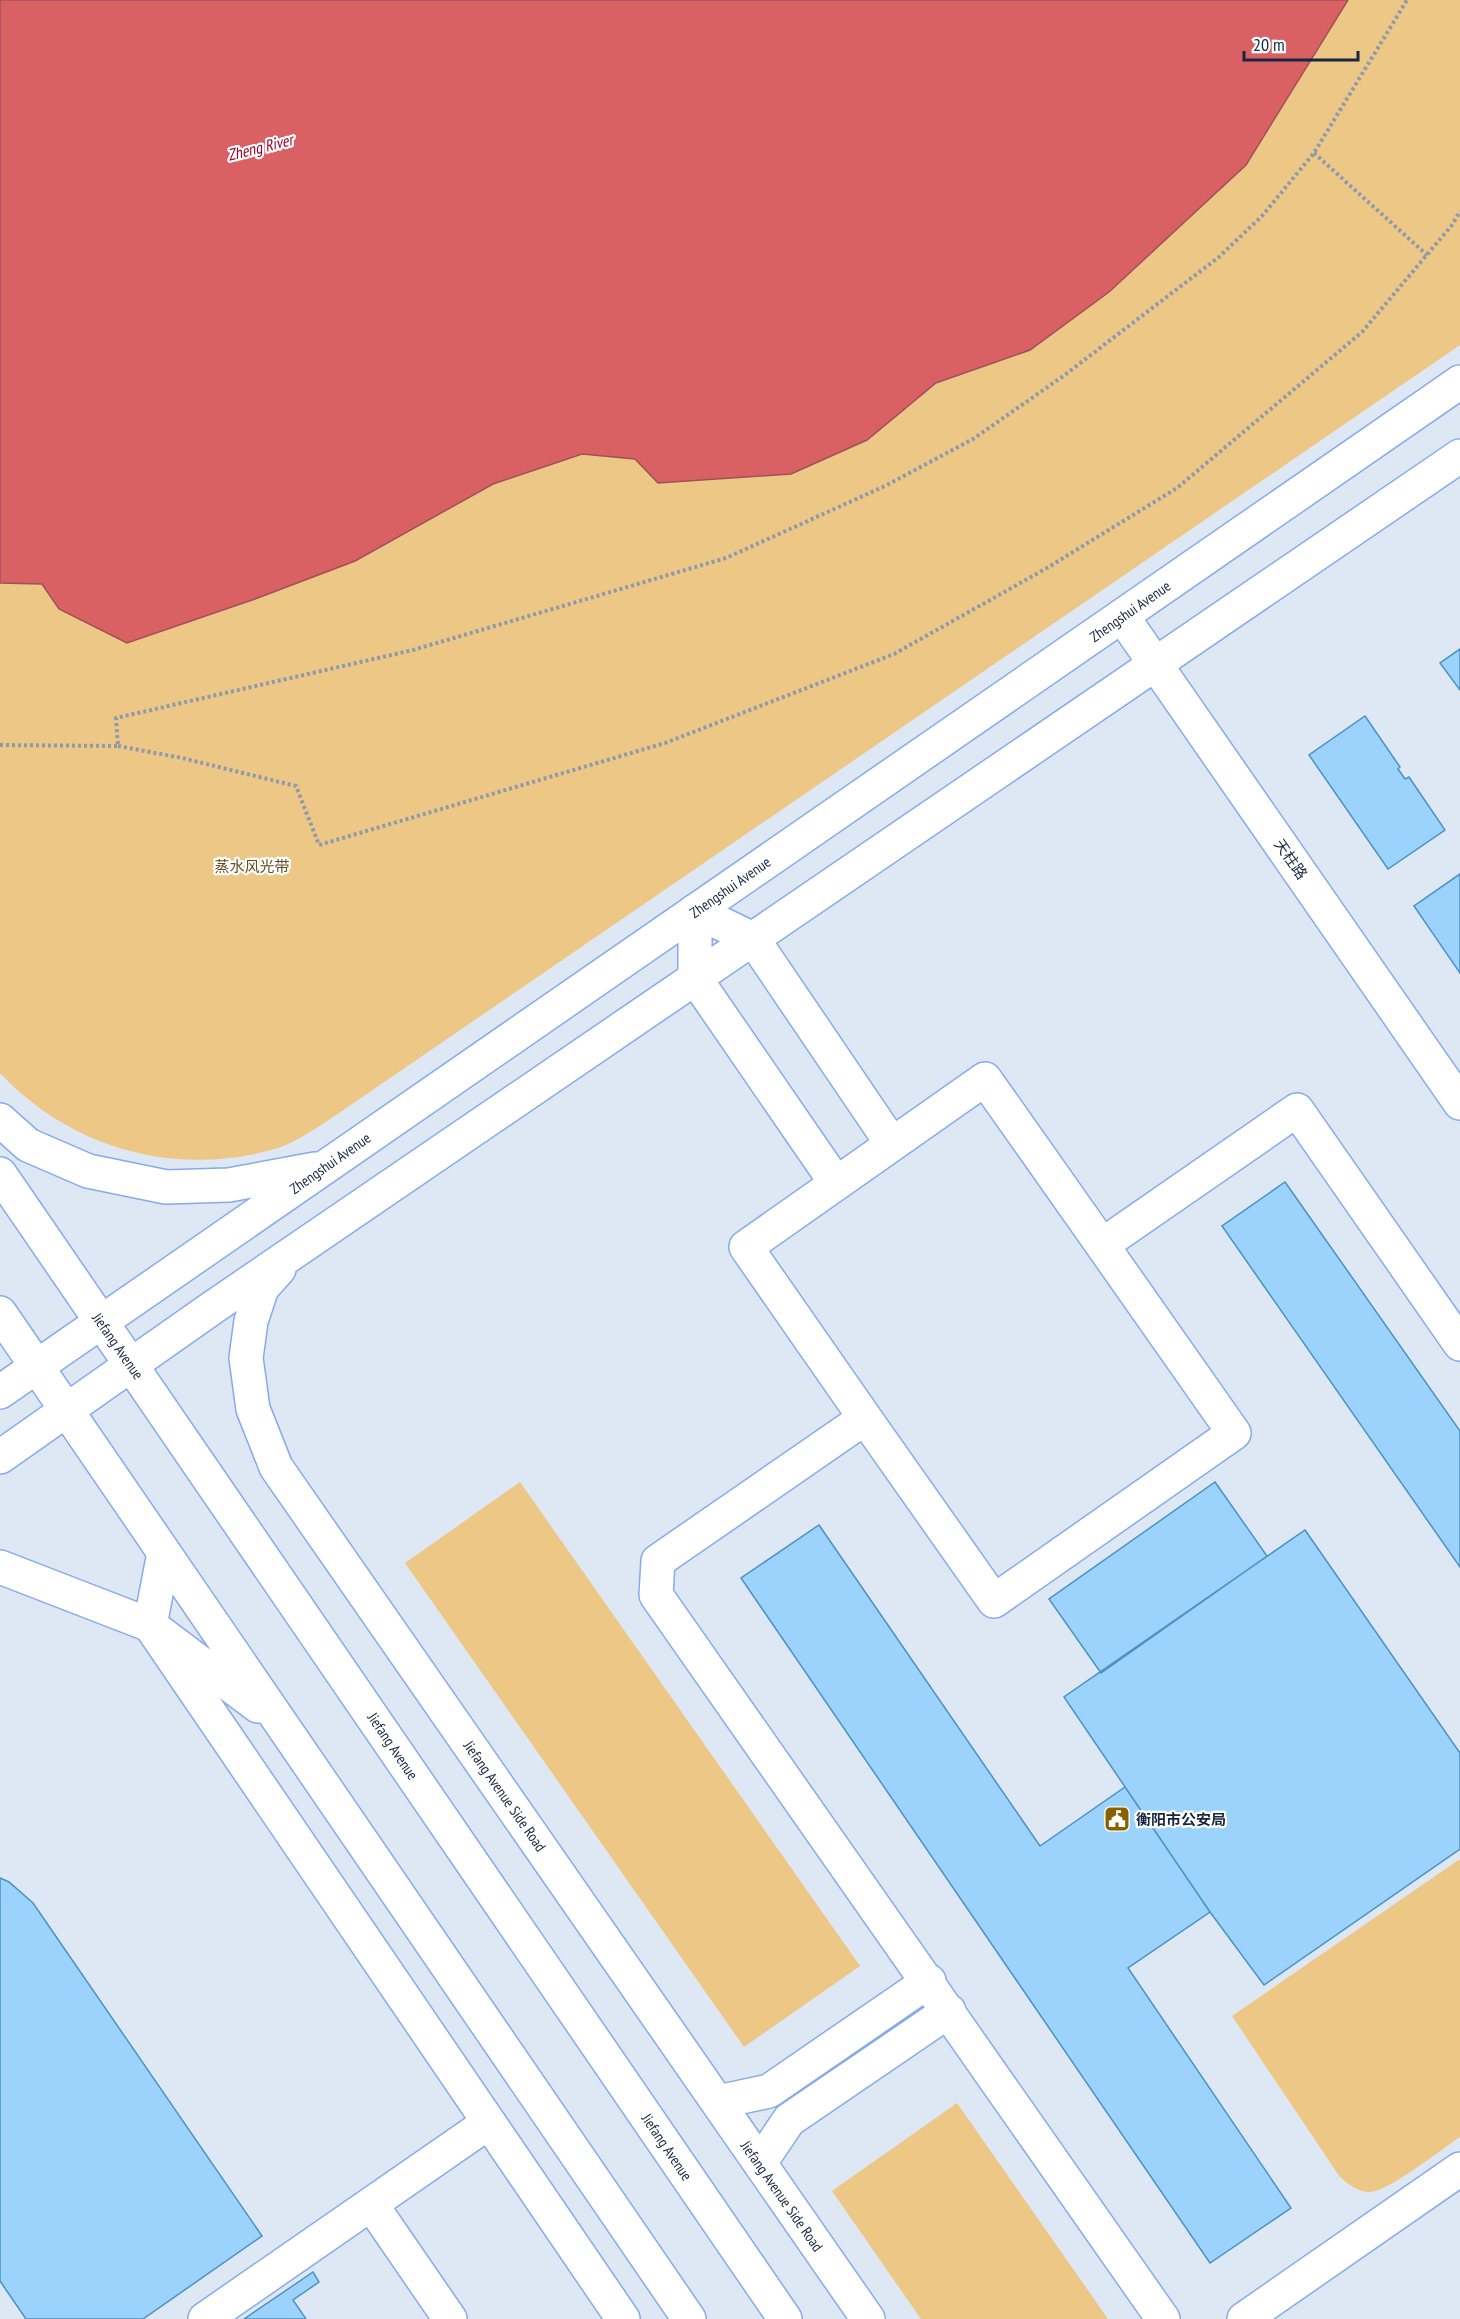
<svg xmlns="http://www.w3.org/2000/svg" width="1460" height="2319" font-family="'PT Sans Narrow','Noto Sans SC',sans-serif">
<style>
.green{fill:#edc785}
.water{fill:#d96164;stroke:#9f5059;stroke-width:1.5}
.building{fill:#9bd3fc;stroke:#4b91c2;stroke-width:1.5}
.lines{fill:none;stroke-linecap:round;stroke-linejoin:round}
.minor-casing{stroke:#86abeb;stroke-width:36}
.major-casing{stroke:#86abeb;stroke-width:36}
.highway-casing{stroke:#86abeb;stroke-width:36}
.path{stroke:#8e9aac;stroke-width:4;stroke-dasharray:3 3;stroke-linecap:butt}
.minor{stroke:#fff;stroke-width:33}
.major{stroke:#fff;stroke-width:33}
.highway{stroke:#fff;stroke-width:33}
.labels{text-anchor:middle;dominant-baseline:central;stroke-width:4.5;stroke-linejoin:round;paint-order:stroke}
.street-label{font-size:15px;fill:#182740;stroke:#fff}
.park-label{font-size:15px;fill:#664d1d;stroke:#fff}
.poi-label{font-size:15px;font-weight:bold;fill:#182740;stroke:#fff;text-anchor:start}
.water-label{font-size:16px;font-style:italic;fill:#a20025;stroke:#fff}
</style>
<rect width="100%" height="100%" fill="#dee7f4"/>
<!-- green -->
<path class="green" d="M1346 0H1460V345L323 1124C309 1132 294 1143 278 1148 178 1178 72 1150 0 1073V583L42 584 59 609 355 561 493 484 582 454 635 458 867 440 936 384 1030 350Z
M520 1482 860 1966 744 2047 405 1563Z
M1460 1859V2137C1443 2148 1386 2194 1368 2192 1357 2191 1348 2184 1340 2177L1232 2016Z
M957 2103 1108 2319H921L832 2191Z"/>
<!-- water -->
<path class="water" d="M0 0H1348L1246 165 1109 292 1030 350 936 383 867 440 791 474 658 483 635 459 582 454 493 484 355 561 255 599 127 643 59 609 42 584 0 583Z"/>
<!-- building -->
<path class="building" d="M1460 649V690L1440 663Z
M1365 716 1400 767 1398 769 1405 779 1409 777 1445 830 1388 869 1309 755Z
M1460 874V973L1414 906Z
M1285 1182 1460 1431V1567L1222 1226Z
M1215 1482 1267 1556 1101 1673 1049 1599Z
M819 1525 1040 1846 1125 1787 1210 1912 1128 1968 1291 2208 1210 2263 741 1578Z
M1305 1530 1460 1753V1849L1264 1985 1210 1912 1064 1697Z
M0 1878 9 1882 33 1903 262 2236 143 2319H26L0 2281Z
M313 2272 319 2282 293 2300 306 2319H244Z"/>
<g class="lines">
<!-- minor casing -->
<g class="minor-casing">
<path id="minor" d="M1122 616 1460 1103
M836 1183 695 978V911L753 939 892 1144
M865 1418 994 1601 1234 1433 1102 1245
M718 2102 769 2091 929 1981
M760 2163 789 2120 949 2011
M371 2204 450 2319
M205 2319 488 2123
M1163 2319 656 1595 658 1561 865 1418 746 1247 985 1079 1102 1245 1297 1110 1460 1344
M1244 2319 1460 2169"/>
</g>
<!-- major casing -->
<g class="major-casing">
<path id="major" d="M0 1120 28 1145 88 1171 166 1187 229 1185 315 1169
M279 1269 262 1288 251 1321 246 1358 253 1409 276 1467 868 2319
M0 1392 1460 382
M0 1457 212 1308 1460 456
M164 1553 150 1625 623 2319"/>
</g>
<!-- highway casing -->
<g class="highway-casing">
<path id="highway" d="M0 1174 785 2319
M0 1313 689 2319
M0 1567 150 1625 258 1706"/>
</g>
<!-- path -->
<path class="path" d="M1314 153 1427 255
M0 745 118 746 116 718 413 650 726 558 885 486 973 439 1062 377 1219 257 1262 216 1314 153 1407 0
M118 746 182 758 296 786 319 845 665 743 894 654 1047 568 1177 488 1362 332 1452 225 1460 211"/>
<!-- minor -->
<use href="#minor" class="minor"/>
<!-- major -->
<use href="#major" class="major"/>
<!-- highway -->
<use href="#highway" class="highway"/>
</g>
<!-- icons -->
<defs>
<g id="civic-square" transform="scale(1.35)"><rect x="-9" y="-9" width="18" height="18" rx="4" fill="#896200" stroke="#fff"/><path d="M-.6-6.5H3V-4.5H.6V-3L4-1V1h2V6H-6V1h2V-1L-.6-3ZM-1.2 2.5V6h2.4V2.5Z" fill="#fff"/></g>
</defs>
<g fill-rule="evenodd">
<use href="#civic-square" x="1117" y="1819"/>
</g>
<g class="labels">
<!-- street labels -->
<g class="street-label">
<text transform="translate(1130 611) rotate(-35)">Zhengshui Avenue</text>
<text transform="translate(1291 859) rotate(55)">天柱路</text>
<text transform="translate(730 887) rotate(-35)">Zhengshui Avenue</text>
<text transform="translate(330 1163) rotate(-35)">Zhengshui Avenue</text>
<text transform="translate(118 1346) rotate(55)">Jiefang Avenue</text>
<text transform="translate(393 1746) rotate(56)">Jiefang Avenue</text>
<text transform="translate(505 1796) rotate(55)">Jiefang Avenue Side Road</text>
<text transform="translate(667 2147) rotate(56)">Jiefang Avenue</text>
<text transform="translate(782 2196) rotate(55)">Jiefang Avenue Side Road</text>
</g>
<!-- park labels -->
<g class="park-label">
<text x="252" y="866">蒸水风光带</text>
</g>
<!-- poi labels -->
<g class="poi-label">
<text x="1136" y="1819">衡阳市公安局</text>
</g>
<!-- water labels -->
<g class="water-label">
<text transform="translate(260 147) rotate(-14)">Zheng River</text>
</g>
</g>
<!-- scale -->
<path d="M1244 51v9h114v-9" fill="none" stroke="#182740" stroke-width="3"/>
<text x="1253" y="51" font-size="18" fill="#182740" stroke="#ffffff" stroke-width="4.5" paint-order="stroke">20 m</text>
</svg>
